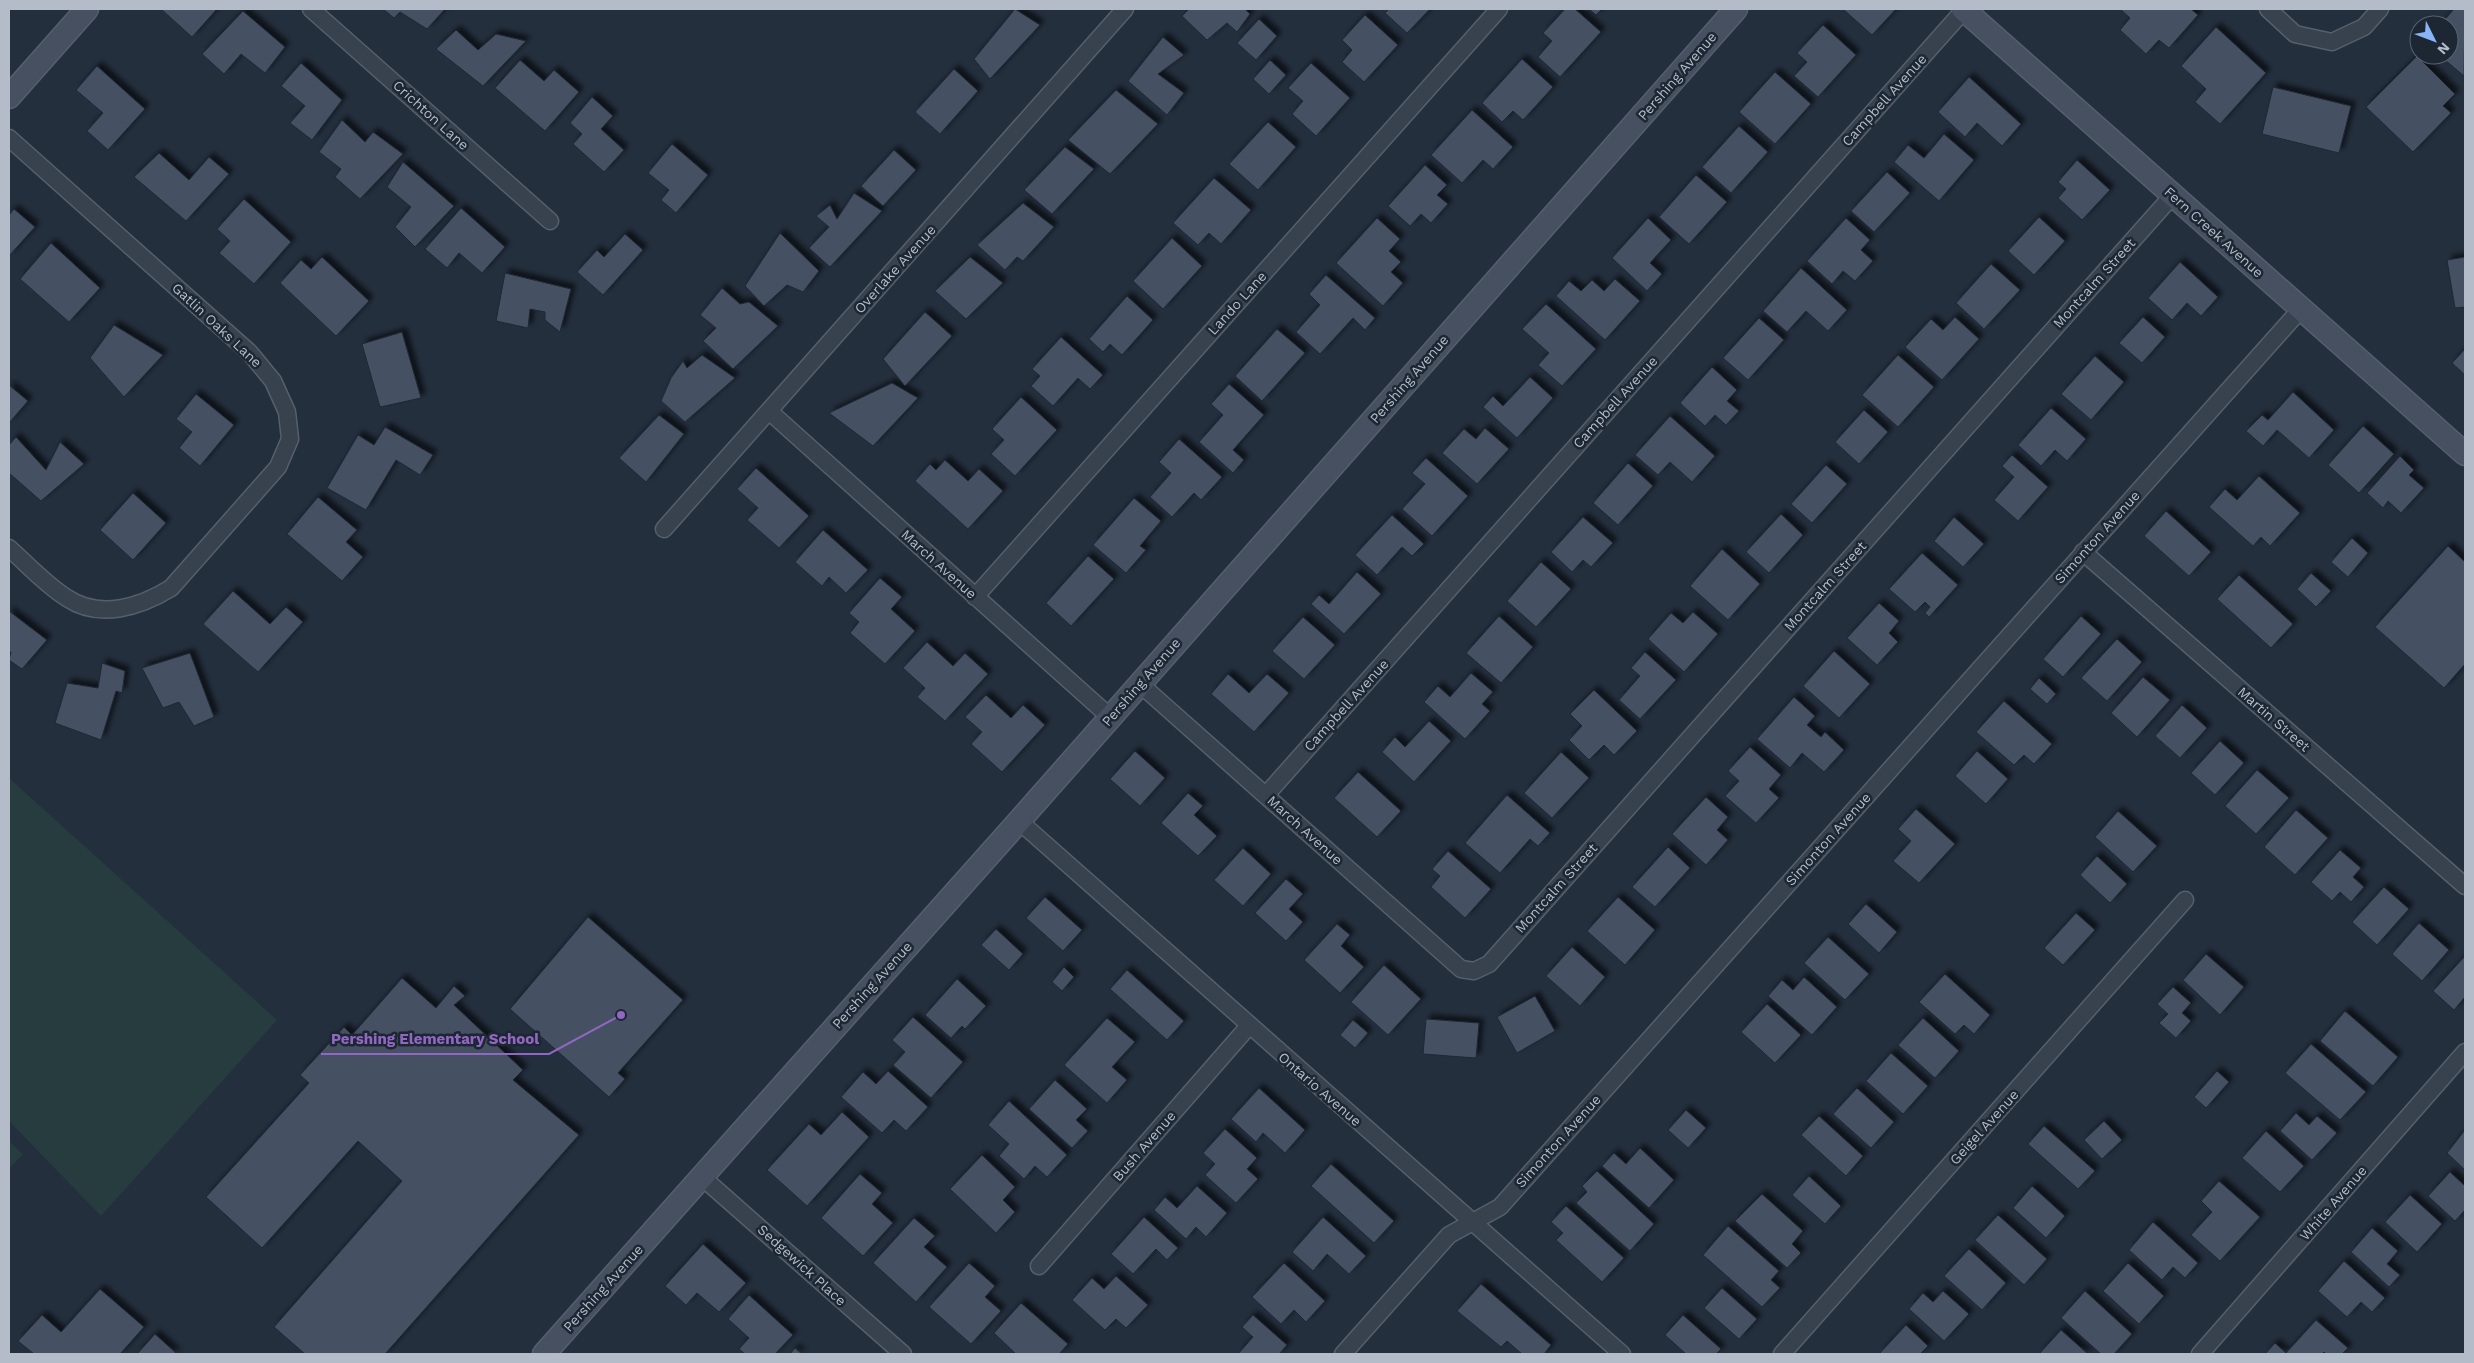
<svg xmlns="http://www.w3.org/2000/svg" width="2474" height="1363" font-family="'Work Sans',sans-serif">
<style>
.green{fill:#263c3f}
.building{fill:#455162;stroke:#1f2835;filter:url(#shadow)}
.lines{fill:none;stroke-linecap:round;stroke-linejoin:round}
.street-casing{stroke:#565f6c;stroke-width:19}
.secondary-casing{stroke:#565f6c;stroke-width:25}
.street{stroke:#38414e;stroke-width:16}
.secondary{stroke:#465061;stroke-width:22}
.labels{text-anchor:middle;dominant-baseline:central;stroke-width:5;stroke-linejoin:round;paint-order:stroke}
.street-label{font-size:14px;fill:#b4bcc9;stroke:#1d2633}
.leader{fill:none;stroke:#9266c3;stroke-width:2}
.callout-dot{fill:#9266c3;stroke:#1d2633;stroke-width:2}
.callout-label{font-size:15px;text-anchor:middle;font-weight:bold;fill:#9266c3;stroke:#1d2633;stroke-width:5;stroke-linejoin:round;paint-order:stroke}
</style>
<defs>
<filter id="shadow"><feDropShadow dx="4.5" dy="-4.5" stdDeviation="2.5" flood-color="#0009"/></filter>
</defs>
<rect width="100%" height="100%" fill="#242f3e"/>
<!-- green -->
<path class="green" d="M9 778 277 1020 101 1216 9 1121Z
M9 1141 23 1154 9 1169Z"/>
<!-- building -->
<path class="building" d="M161 9H217L192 37Z
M383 9H445L427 29 400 12 394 18Z
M1015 9 1040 25 990 79 974 59Z
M1189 9H1245L1250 14 1237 32 1227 23 1207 40 1182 16Z
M1389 9H1430L1407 33 1385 13Z
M1565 9H1575L1601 32 1560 77 1538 57 1552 41 1543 33Z
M1589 9H1602L1596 15Z
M1843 9H1896L1872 35Z
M2120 9H2191L2198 15 2169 48 2159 40 2146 54 2120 30 2130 18Z
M2454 9H2465L2464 76 2439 55H2449V25H2440Z
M243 11 285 47 265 73 241 54 224 74 202 54Z
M1365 15 1398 45 1364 82 1342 62 1352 50 1342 40Z
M1259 19 1277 36 1256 60 1237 43Z
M1823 25 1856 55 1818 97 1794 76 1807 62 1797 53Z
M2216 27 2266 73 2220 124 2195 102 2206 89 2181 66Z
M456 30 478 50 496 34 526 41 483 86 436 49Z
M1163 37 1184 55 1158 74 1184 93 1167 115 1128 81Z
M2417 56 2455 94 2443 106 2451 113 2413 152 2366 107Z
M1522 59 1553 87 1523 120 1513 111 1502 122 1482 103Z
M520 60 544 81 554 70 579 92 545 131 495 88Z
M1270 60 1286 75 1269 94 1253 79Z
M301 63 342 100 312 140 290 123 305 106 281 86Z
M1311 63 1350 98 1316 136 1292 114 1303 101 1288 88Z
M97 66 145 109 108 150 87 131 103 113 76 90Z
M954 69 978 91 940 134 915 112Z
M1775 72 1811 104 1775 144 1739 112Z
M1969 77 2021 124 2002 146 1977 123 1965 137 1938 112Z
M2273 87 2351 106 2339 153 2262 134Z
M1116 90 1158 124 1110 174 1068 140Z
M592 97 613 116 601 129 624 150 604 172 573 144 582 134 570 123Z
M1472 110 1513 147 1493 169 1483 160 1462 183 1431 155Z
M342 120 365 142 373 132 403 154 360 199 335 177 341 169 319 152Z
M1268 122 1296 147 1258 190 1229 164Z
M1739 126 1768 152 1731 193 1702 167Z
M1944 134 1974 160 1939 201 1894 162 1908 145 1924 158Z
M672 144 708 175 676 213 661 200 669 190 648 173Z
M1065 147 1094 169 1052 214 1024 190Z
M894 150 916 170 883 206 861 186Z
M159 153 189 180 209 157 229 174 186 221 134 177Z
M2077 160 2110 190 2082 220 2058 198 2066 189 2058 182Z
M403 162 454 206 415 247 395 227 411 207 387 187Z
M1425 165 1447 185 1437 195 1448 204 1431 223 1421 214 1410 226 1388 206Z
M1887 172 1910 193 1874 232 1851 211Z
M1696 175 1727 202 1689 244 1659 217Z
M1214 178 1251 210 1221 244 1209 233 1198 245 1173 223Z
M854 193 882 211 830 267 809 248 829 227 816 216 830 205 837 219Z
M244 199 291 242 254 284 219 253 230 241 217 229Z
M1023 203 1054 227 1023 261 1017 257 1005 270 977 245Z
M461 208 505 247 482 273 459 253 447 268 425 249Z
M14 209 35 227 9 256V215Z
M2039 217 2065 241 2034 275 2008 251Z
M1377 218 1400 239 1389 251 1401 262 1391 272 1403 283 1383 306 1336 263Z
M1648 218 1671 240 1650 263 1662 274 1647 291 1612 258Z
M1846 218 1870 240 1861 250 1873 261 1855 281 1843 271 1832 284 1807 261Z
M780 233 819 271 803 292 787 285 764 306 745 286Z
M625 234 643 250 603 295 577 272 597 250 604 257Z
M1172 238 1202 266 1163 309 1133 281Z
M51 243 100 288 69 322 20 279Z
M322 257 369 301 336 336 280 283 301 260 311 269Z
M970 257 1003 283 966 319 935 291Z
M2465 257V307L2455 308 2447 260Z
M2180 262 2218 297 2201 316 2187 303 2172 320 2148 298Z
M1991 264 2020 290 1984 329 1956 303Z
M1801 268 1847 310 1828 331 1806 311 1787 332 1763 311Z
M505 273 571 289 560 332 545 320V312L530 309 528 328 496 321Z
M1326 275 1375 318 1365 330 1353 318 1320 354 1296 332 1320 305 1309 294Z
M1615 279 1640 301 1605 340 1556 296 1569 281 1581 291 1592 280 1604 291Z
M722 288 740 304 749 302 778 326 733 369 703 341 716 328 700 315Z
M1127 296 1153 320 1122 355 1110 344 1103 352 1089 339Z
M1546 304 1596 349 1562 386 1538 365 1549 353 1522 329Z
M925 312 952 336 905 386 883 359Z
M1955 317 1979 339 1942 380 1905 347 1931 319 1943 330Z
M2143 317 2165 337 2142 363 2119 343Z
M1759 318 1784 340 1748 380 1723 358Z
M114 325 163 355 124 397 90 358Z
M1277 329 1305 353 1262 401 1235 376Z
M402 332 421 398 380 407 362 344Z
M1061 337 1103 375 1090 389 1078 378 1053 406 1031 386 1040 376 1032 369Z
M2465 349V375L2452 363Z
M702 355 735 378 685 422 661 401 671 378 683 361 687 368Z
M1898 355 1934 387 1898 427 1862 395Z
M2095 356 2124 382 2091 420 2061 394Z
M1712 367 1737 390 1727 401 1739 411 1726 425 1715 415 1705 426 1680 403Z
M1530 377 1553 398 1517 438 1483 407 1493 396 1503 406Z
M892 383 918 398 873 446 829 413Z
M1229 384 1264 415 1233 450 1244 460 1233 473 1199 442 1223 415 1211 404Z
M9 385 28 401 9 423Z
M2293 392 2334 430 2309 458 2277 430 2263 446 2246 431 2262 415 2268 420Z
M196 394 234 425 200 466 179 448 192 432 176 419Z
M1021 397 1057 430 1015 476 991 454 1004 440 992 429Z
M2051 408 2086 439 2067 461 2055 450 2041 466 2018 445Z
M1864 410 1888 432 1859 464 1835 442Z
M659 415 684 434 646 482 619 458Z
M1670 416 1715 456 1692 482 1670 462 1658 475 1635 455Z
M2363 426 2394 454 2359 493 2328 465Z
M385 427 433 455 420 475 396 460 366 510 327 488 358 435 374 445Z
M1485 428 1509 449 1477 484 1442 453 1464 429 1476 439Z
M16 437 46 470 60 442 84 464 41 501 9 473V445Z
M1179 439 1222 477 1201 500 1194 493 1172 517 1150 497 1171 473 1159 462Z
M2012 455 2048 487 2018 521 1994 500 2014 477 2002 466Z
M2400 456 2414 470 2409 475 2424 488 2401 513 2388 501 2383 508 2367 493Z
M1426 458 1468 496 1432 536 1402 509 1425 484 1412 473Z
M945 460 968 481 979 469 1003 491 968 529 915 481 930 464 936 470Z
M1628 463 1653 486 1618 525 1593 503Z
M1826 465 1847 484 1812 523 1791 504Z
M756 468 809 516 779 548 747 520 758 508 737 489Z
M2259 476 2300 513 2270 546 2261 537 2253 546 2209 507 2225 489 2237 500Z
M133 493 166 523 133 560 100 530Z
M318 497 357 530 346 542 363 557 342 581 287 534Z
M1134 498 1161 521 1140 546 1146 550 1126 573 1093 545Z
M2166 511 2211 552 2189 576 2144 536Z
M1781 514 1803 535 1769 573 1746 552Z
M1392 515 1424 544 1412 556 1402 547 1377 575 1355 555Z
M1583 517 1613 543 1591 567 1583 560 1572 572 1551 552Z
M1954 517 1984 544 1963 567 1934 541Z
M823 530 868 570 846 593 829 577 822 586 795 562Z
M2352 538 2368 553 2348 577 2331 562Z
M2448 546 2465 562V664L2444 688 2375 627Z
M1722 549 1760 584 1728 620 1690 586Z
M1922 553 1958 585 1929 617 1925 613 1930 607 1925 602 1915 612 1889 589Z
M1088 556 1114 579 1071 626 1046 603Z
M1541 562 1571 589 1536 627 1507 601Z
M1357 572 1381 594 1344 634 1311 604 1319 595 1329 604Z
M2311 573 2331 591 2316 607 2297 589Z
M2239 575 2293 624 2271 648 2217 599Z
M880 578 902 597 891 609 915 631 885 664 850 633 859 622 849 613Z
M233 591 270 624 286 607 303 622 258 672 203 624Z
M1879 603 1899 621 1889 633 1898 642 1877 665 1847 638Z
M9 611 47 640 22 669 9 660 11 652 9 651Z
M1693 612 1718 634 1684 672 1648 639 1671 613 1683 623Z
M1499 616 1533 647 1501 683 1466 653Z
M2081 616 2101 634 2063 677 2043 659Z
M1303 617 1335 645 1304 679 1272 651Z
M2117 639 2142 662 2107 701 2081 678Z
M927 642 953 666 965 653 988 674 945 721 917 697 925 688 903 668Z
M1834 651 1870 684 1839 718 1803 686Z
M1645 652 1676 680 1640 719 1619 700 1640 676 1631 668Z
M190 653 214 717 194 726 179 702 163 708 142 668Z
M102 663 125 671 122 693 116 691 101 740 55 723 67 683 98 688Z
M1471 673 1493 692 1482 704 1490 711 1465 739 1424 702 1438 686 1450 697Z
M1228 674 1249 693 1267 674 1289 693 1254 732 1211 694Z
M2143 677 2170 700 2137 737 2111 713Z
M2039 678 2056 694 2047 704 2030 689Z
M1594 690 1637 731 1614 755 1604 745 1589 760 1569 740 1582 726 1570 714Z
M986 695 1011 718 1023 705 1045 725 1002 772 971 744 982 732 965 717Z
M1794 697 1815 716 1807 725 1821 737 1825 732 1844 750 1824 772 1802 753 1790 768 1757 739Z
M2004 701 2052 744 2034 764 2024 755 2014 765 1976 732Z
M2182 705 2207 728 2180 758 2155 736Z
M1429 721 1451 741 1414 782 1382 752 1395 737 1405 747Z
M2220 741 2244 763 2215 795 2191 773Z
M1750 747 1781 775 1769 789 1779 798 1756 823 1725 796 1739 781 1728 771Z
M1135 751 1165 778 1140 806 1110 779Z
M1977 751 2008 779 1986 804 1955 776Z
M1561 752 1589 778 1552 818 1524 793Z
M2257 770 2289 798 2256 834 2225 806Z
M1358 772 1401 811 1377 837 1334 798Z
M1188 793 1203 806 1194 815 1217 836 1198 856 1161 823Z
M1507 795 1550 833 1538 846 1530 839 1500 873 1465 843Z
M1706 797 1728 817 1717 830 1728 840 1706 865 1672 834Z
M1916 809 1955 844 1919 883 1893 861 1911 841 1898 829Z
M2296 810 2328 838 2295 875 2264 847Z
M2118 811 2157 846 2133 872 2095 837Z
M1668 847 1690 868 1655 907 1632 887Z
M1243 848 1271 874 1243 906 1214 880Z
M2340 850 2361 868 2353 877 2364 887 2351 902 2340 892 2332 901 2311 882Z
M1448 851 1491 889 1465 918 1431 887 1440 876 1432 869Z
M2097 856 2127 884 2110 903 2080 875Z
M1286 879 1303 894 1289 909 1303 922 1286 941 1255 913Z
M2384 887 2409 909 2377 945 2352 922Z
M1045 897 1082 930 1063 951 1026 918Z
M1618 897 1655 930 1625 965 1587 931Z
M1866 904 1897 932 1879 953 1848 924Z
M2076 913 2095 930 2063 965 2044 948Z
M588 917 683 1000 618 1073 625 1079 609 1097 510 1009Z
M2419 923 2449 950 2422 981 2392 954Z
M1337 924 1350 935 1341 946 1364 967 1340 993 1304 960Z
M996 929 1023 954 1009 970 981 945Z
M1828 937 1869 974 1845 1000 1804 963Z
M1572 947 1605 977 1580 1006 1546 976Z
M2206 954 2244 987 2220 1015 2183 980Z
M2465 956V997L2454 1010 2433 991Z
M1384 965 1421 999 1388 1035 1351 1002Z
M1064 967 1074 977 1062 991 1052 982Z
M1127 970 1184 1021 1167 1040 1110 989Z
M1945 974 1990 1015 1974 1034 1964 1025 1955 1034 1919 1002Z
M1804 977 1837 1007 1812 1035 1768 996 1782 980 1793 990Z
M402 978 436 1008 454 986 465 996 454 1005 523 1070 513 1080 579 1135 385 1354H305L274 1327 402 1181 358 1141 262 1248 206 1197 309 1083 300 1075 344 1027 352 1035Z
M957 979 986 1006 965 1029 962 1026 951 1038 925 1015Z
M2173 987 2191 1003 2182 1013 2191 1021 2176 1038 2159 1023 2168 1014 2157 1004Z
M1535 996 1555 1031 1517 1053 1497 1017Z
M1767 1004 1801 1035 1775 1063 1741 1032Z
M2345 1011 2398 1057 2373 1086 2320 1041Z
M913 1017 963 1062 931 1098 893 1065 905 1052 892 1040Z
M1107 1018 1135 1042 1112 1067 1127 1080 1107 1103 1064 1065Z
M1923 1018 1959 1051 1935 1078 1898 1045Z
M1426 1019 1479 1023 1476 1058 1423 1054Z
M1353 1020 1368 1033 1355 1048 1340 1035Z
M2311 1044 2366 1092 2340 1120 2285 1073Z
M1891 1053 1928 1086 1903 1114 1866 1081Z
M888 1071 928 1107 906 1131 894 1120 882 1133 841 1097 863 1072 876 1084Z
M2217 1071 2229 1082 2206 1108 2194 1097Z
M1055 1080 1087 1109 1076 1120 1088 1131 1072 1148 1029 1109Z
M1259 1088 1305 1130 1285 1153 1263 1133 1256 1142 1231 1119Z
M1857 1088 1894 1122 1871 1148 1833 1114Z
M1009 1101 1067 1155 1047 1177 1035 1166 1024 1179 999 1156 1009 1144 988 1125Z
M1686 1110 1706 1128 1688 1148 1668 1130Z
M842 1112 869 1137 807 1206 767 1170 809 1124 821 1135Z
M2296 1113 2309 1125 2317 1116 2337 1133 2312 1160 2280 1131Z
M1819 1116 1863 1156 1846 1176 1801 1135Z
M2104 1121 2122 1140 2102 1159 2084 1140Z
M2044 1126 2095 1171 2078 1189 2028 1144Z
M1225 1129 1257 1158 1247 1169 1258 1179 1236 1203 1205 1175 1215 1164 1203 1153Z
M2465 1130V1170L2447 1153Z
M2266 1131 2304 1166 2280 1192 2242 1158Z
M1640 1148 1674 1180 1649 1208 1602 1166 1614 1153 1626 1164Z
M982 1155 1015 1187 1003 1200 1015 1212 996 1233 950 1189Z
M1331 1164 1394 1221 1374 1243 1311 1186Z
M1597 1171 1654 1224 1630 1251 1576 1203 1587 1192 1582 1186Z
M2450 1172 2465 1186V1210L2455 1221 2428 1196Z
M860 1174 882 1193 872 1204 893 1223 863 1256 821 1218Z
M1809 1176 1841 1206 1825 1224 1792 1195Z
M2219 1181 2260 1217 2220 1261 2191 1235 2212 1212 2201 1201Z
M1197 1186 1227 1213 1206 1237 1196 1227 1186 1239 1154 1210 1165 1197 1177 1208Z
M2032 1186 2065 1216 2046 1238 2013 1208Z
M1762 1194 1803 1231 1792 1244 1801 1253 1787 1268 1735 1221Z
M2410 1195 2442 1224 2417 1252 2385 1222Z
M1566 1206 1624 1258 1602 1282 1556 1240 1563 1233 1551 1222Z
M1998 1215 2047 1259 2024 1285 1975 1240Z
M1144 1217 1178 1248 1167 1260 1156 1249 1133 1274 1111 1254Z
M1323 1217 1366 1256 1349 1274 1327 1254 1313 1271 1292 1252Z
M914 1218 935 1236 924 1247 947 1267 916 1302 873 1263Z
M2153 1222 2198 1263 2185 1278 2173 1267 2162 1280 2129 1250Z
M1728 1226 1779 1271 1771 1280 1780 1288 1762 1307 1703 1255Z
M2372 1228 2398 1251 2387 1264 2400 1275 2389 1287 2351 1252Z
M703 1244 746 1283 719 1312 697 1293 686 1305 665 1286Z
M1969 1249 2006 1283 1982 1310 1944 1276Z
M2344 1261 2385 1298 2372 1312 2361 1302 2347 1317 2318 1291Z
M969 1263 995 1286 985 1297 1001 1311 971 1344 929 1307Z
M1284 1263 1325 1301 1306 1322 1294 1310 1281 1324 1252 1297Z
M2128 1263 2164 1296 2139 1324 2103 1291Z
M1116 1276 1148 1305 1126 1328 1116 1319 1105 1330 1072 1300 1092 1278 1104 1289Z
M1481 1284 1551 1345 1544 1354H1522L1507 1341 1501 1347 1457 1311Z
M1722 1288 1757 1319 1739 1339 1704 1308Z
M100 1289 144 1327 120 1354H34L18 1341 42 1315 61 1332Z
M1943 1291 1969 1314 1944 1341 1909 1309 1923 1293 1933 1302Z
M2085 1291 2132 1334 2114 1354H2101L2061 1318Z
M749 1295 793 1335 775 1354H745L739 1349 749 1338 728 1319Z
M1021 1303 1068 1344 1059 1354H1016L994 1333Z
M1253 1315 1287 1345 1279 1354H1238L1253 1337 1242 1327Z
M1683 1315 1721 1349 1716 1354H1686L1665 1335Z
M2316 1320 2348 1348 2342 1354H2326L2324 1352 2322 1354H2265L2275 1343 2286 1353Z
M1906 1325 1928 1346 1920 1354H1879Z
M2061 1330 2088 1354H2039Z
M155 1334 177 1354H137Z
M795 1348 802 1354H790Z"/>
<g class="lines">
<!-- street casing -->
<g class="street-casing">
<path id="street" d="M311 9 550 221
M2268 9 2295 34 2332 42 2364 27 2380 9
M9 138 250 353 273 381 287 412 290 439 278 467 171 588C140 607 100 620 67 598 46 585 27 564 9 548
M769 411 1110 717
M664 529 1125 9
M2083 552 2465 886
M975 597 1499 9
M1140 684 1461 969 1474 971 1489 964 2173 195
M1266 795 1964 10
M1019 821 1622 1354
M702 1177 903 1354
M1039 1266 1248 1027
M1343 1354 1449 1235 1500 1207 2301 309
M1782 1354 2185 900
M2200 1354 2465 1052"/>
</g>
<!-- secondary casing -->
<g class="secondary-casing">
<path id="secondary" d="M1963 9 2465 454
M9 97 87 9
M544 1354 1019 821 1736 9"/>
</g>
<!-- street -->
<use href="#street" class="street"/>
<!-- secondary -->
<use href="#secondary" class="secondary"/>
</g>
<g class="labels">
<!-- street labels -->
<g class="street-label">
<text transform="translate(1677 76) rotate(-49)">Pershing Avenue</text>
<text transform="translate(1884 100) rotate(-48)">Campbell Avenue</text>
<text transform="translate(431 115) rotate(42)">Crichton Lane</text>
<text transform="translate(2214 232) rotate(42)">Fern Creek Avenue</text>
<text transform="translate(895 269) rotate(-48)">Overlake Avenue</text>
<text transform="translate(2094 283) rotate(-48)">Montcalm Street</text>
<text transform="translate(1237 303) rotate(-48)">Lando Lane</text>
<text transform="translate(217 325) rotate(43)">Gatlin Oaks Lane</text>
<text transform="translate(1409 379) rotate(-49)">Pershing Avenue</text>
<text transform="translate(1615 402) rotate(-48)">Campbell Avenue</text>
<text transform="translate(2097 537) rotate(-48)">Simonton Avenue</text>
<text transform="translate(939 564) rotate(42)">March Avenue</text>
<text transform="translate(1825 586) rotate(-48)">Montcalm Street</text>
<text transform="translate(1141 682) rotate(-49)">Pershing Avenue</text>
<text transform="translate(1346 705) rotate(-48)">Campbell Avenue</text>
<text transform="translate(2274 719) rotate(41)">Martin Street</text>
<text transform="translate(1305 830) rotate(42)">March Avenue</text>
<text transform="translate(1828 839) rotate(-48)">Simonton Avenue</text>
<text transform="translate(1556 888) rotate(-48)">Montcalm Street</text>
<text transform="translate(872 985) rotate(-48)">Pershing Avenue</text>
<text transform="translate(1320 1089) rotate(41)">Ontario Avenue</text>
<text transform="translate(1984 1127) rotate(-48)">Geigel Avenue</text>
<text transform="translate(1558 1141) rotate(-48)">Simonton Avenue</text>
<text transform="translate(1144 1146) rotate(-49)">Bush Avenue</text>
<text transform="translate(2333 1203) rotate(-49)">White Avenue</text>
<text transform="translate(802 1265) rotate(42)">Sedgewick Place</text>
<text transform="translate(603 1288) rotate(-48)">Pershing Avenue</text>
</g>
</g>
<!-- callouts -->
<path class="leader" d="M621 1015L549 1054H321"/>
<circle class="callout-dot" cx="621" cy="1015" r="5"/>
<g class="callout-label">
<text x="435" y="1044">Pershing Elementary School</text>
</g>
<!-- border -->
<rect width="2474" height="1363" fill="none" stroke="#b4bcc9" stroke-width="20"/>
<!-- north arrow -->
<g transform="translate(2434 40) rotate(132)"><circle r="24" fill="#1d2633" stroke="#59626f"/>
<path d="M0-4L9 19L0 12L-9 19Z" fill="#8ab4f8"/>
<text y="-8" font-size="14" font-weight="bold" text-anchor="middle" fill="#b4bcc9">N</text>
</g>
</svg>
